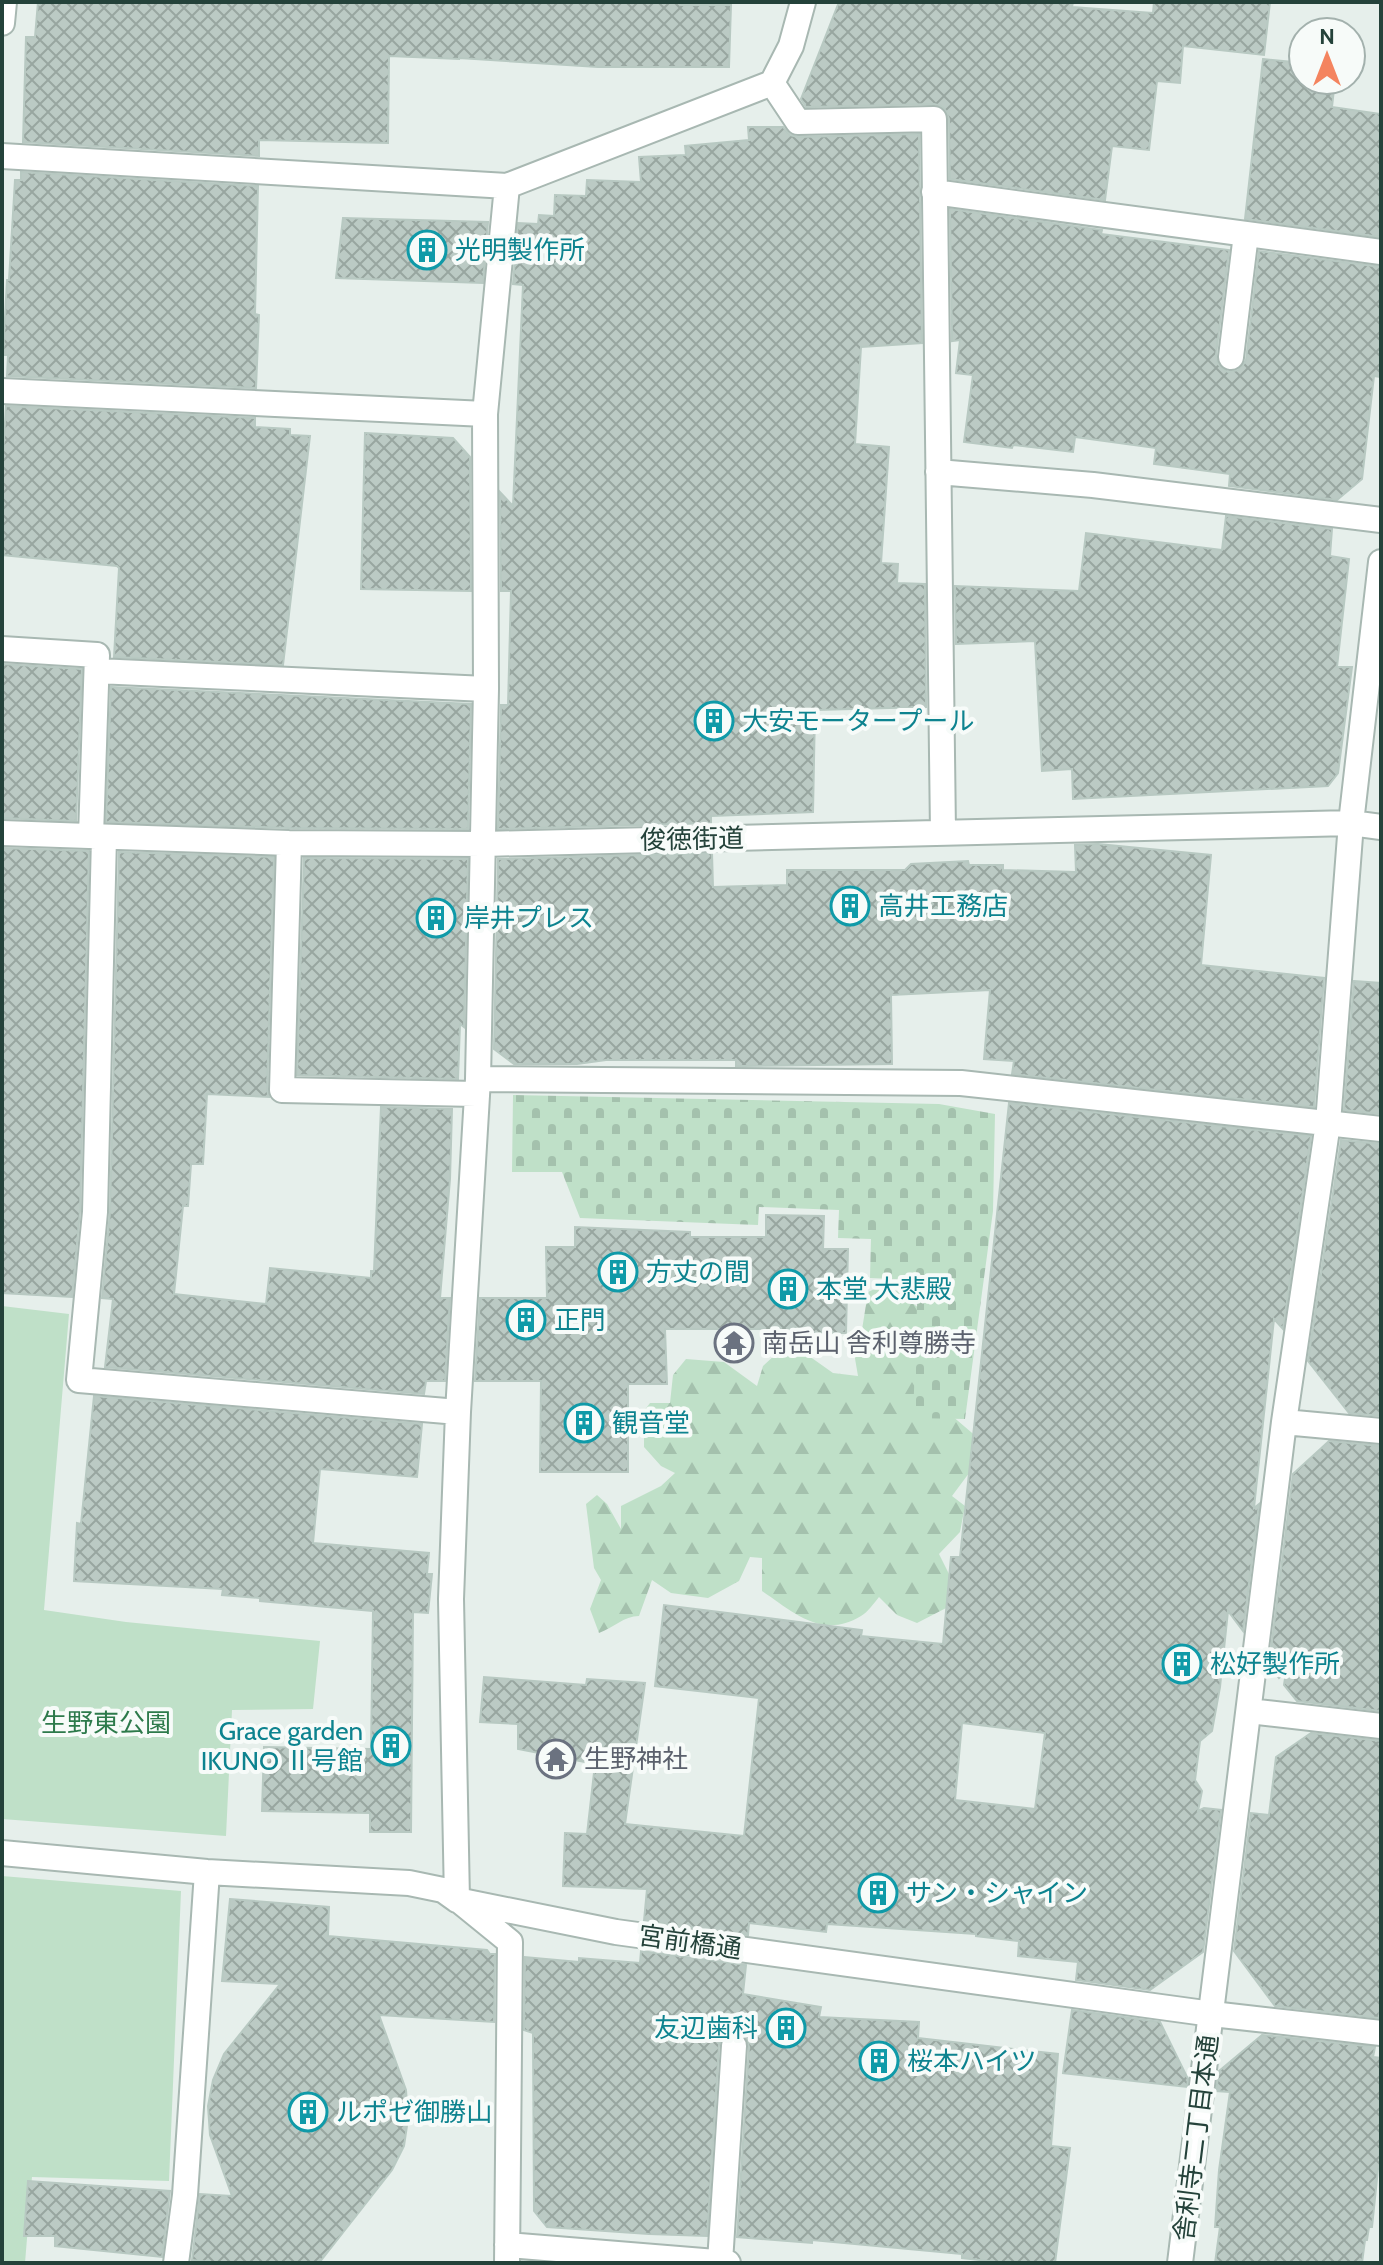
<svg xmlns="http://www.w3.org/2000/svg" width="1383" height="2265" font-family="Cabin,'Noto Sans JP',sans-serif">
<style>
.green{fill:#bfe0c8}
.forest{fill:url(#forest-firs)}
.cemetery{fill:url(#cemetery-stones)}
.building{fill:url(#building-cross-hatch);stroke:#b8c9c2;stroke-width:2;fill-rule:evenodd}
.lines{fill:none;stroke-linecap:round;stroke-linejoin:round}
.minor-casing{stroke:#a8b8b2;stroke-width:28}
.minor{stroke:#fff;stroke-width:24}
.labels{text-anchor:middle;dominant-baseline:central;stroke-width:8;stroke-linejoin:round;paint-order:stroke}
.culture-label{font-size:26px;fill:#0d838f;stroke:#f7fbf9;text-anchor:start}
.street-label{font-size:26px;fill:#24423a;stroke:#f7fbf9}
.worship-label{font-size:26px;fill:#5b616d;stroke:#f7fbf9;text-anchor:start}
.park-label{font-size:26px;fill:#2d7a4b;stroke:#f7fbf9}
</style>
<defs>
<pattern id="forest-firs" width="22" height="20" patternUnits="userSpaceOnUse" patternTransform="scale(2)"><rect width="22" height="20" fill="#bfe0c8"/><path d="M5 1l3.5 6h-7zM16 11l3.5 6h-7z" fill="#a4c1ad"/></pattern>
<pattern id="cemetery-stones" width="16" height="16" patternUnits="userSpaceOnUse" patternTransform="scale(2)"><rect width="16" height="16" fill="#bfe0c8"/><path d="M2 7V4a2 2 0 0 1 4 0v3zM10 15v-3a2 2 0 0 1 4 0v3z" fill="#a4c1ad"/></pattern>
<pattern id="building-cross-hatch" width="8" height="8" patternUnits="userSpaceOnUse" patternTransform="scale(2)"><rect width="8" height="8" fill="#bbcac4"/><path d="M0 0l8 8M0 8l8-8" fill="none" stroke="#98a6a0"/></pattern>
</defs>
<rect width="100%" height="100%" fill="#e6efeb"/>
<!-- green -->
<path class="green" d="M2 1306 69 1314 44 1610 126 1622 320 1641 313 1709 232 1710 226 1836 2 1819Z
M2 1876 181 1891 169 2181 32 2177 25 2263H2Z"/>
<!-- forest -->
<path class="forest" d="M879 1287 897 1291 920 1309 951 1415 978 1438V1461L952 1496 965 1506 960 1532 939 1554 957 1590 950 1606 917 1623 897 1615 879 1597C874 1603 868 1612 861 1616 822 1640 793 1612 762 1591V1558L750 1557 739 1581 708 1598 671 1593 652 1580 639 1616C624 1616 613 1628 599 1633L590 1609 601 1580 594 1568 586 1504 597 1495 607 1504 621 1529V1506L661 1486 675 1473 661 1466 644 1447V1411L650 1403H670L673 1375 686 1359 724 1362 757 1386 763 1366 777 1353 809 1356 833 1373 858 1376 853 1347 861 1336 868 1292Z"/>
<!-- cemetery -->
<path class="cemetery" d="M513 1095 939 1104 995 1114 993 1211 965 1419 913 1418 918 1280 870 1278 871 1239 838 1238 839 1210 759 1207 758 1225 580 1218 562 1172H512Z"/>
<!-- building -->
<path class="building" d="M38 2H682V5H731L729 67H598L459 58V59L389 56 388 143 259 140V156L23 142 26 37H35Z
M839 2H1073L1072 7 1153 13 1154 2H1270L1264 55 1183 46 1180 83 1157 81 1149 150 1112 146 1105 200 950 179 949 119 946 111 941 106 934 104 806 107 801 99Z
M1263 59 1303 63V80H1335L1332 107 1381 114V237L1245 219Z
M748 127H783L790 135 798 137 919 134 922 343 861 347 855 444 889 447 881 563 898 564 897 583 925 584 926 707 815 710 813 812 711 816V823L498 829 501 705H508L511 591H501L500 492 513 506 523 285 513 284 518 223 538 224 539 215 554 216 555 195 586 196 587 180 641 182 639 157 686 155 685 146 749 140Z
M21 172 258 186 255 314 259 315 256 388 7 376 8 355H3L7 280H9L15 180H21Z
M950 209 1102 230 1101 234 1229 250 1216 355 1218 364 1223 369 1228 372 1238 370 1243 365 1246 360 1259 251 1381 267V377L1374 376 1362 479 1337 500 1229 486 1230 474 1154 464 1156 448 1075 437 1073 452 1013 445 1012 448 964 442 973 375 956 373 960 340 952 341Z
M343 218 488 222 483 283 336 278Z
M6 406 255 418V427L290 429V435L310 436 283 665 114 657 119 568 117 566 2 555V471Z
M365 433 453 438 470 457 471 591 361 589Z
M1226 516 1332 529 1330 556 1349 559 1337 667H1352L1338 773 1328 786 1073 799 1072 769 1042 771 1035 641 956 644 955 586 1079 591 1086 533 1222 550Z
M2 664 82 669 76 821 2 818Z
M111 687 471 704 468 829 289 828 106 822Z
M1098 844 1211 855 1201 965 1324 978 1314 1107 1012 1074 1014 1061 984 1059 990 990 891 995 892 1064 744 1066H736V1060H606L577 1064H514L494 1049 498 859 712 853 713 887 787 885V870H905L911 864 968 861 969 865H1003V870L1076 872 1075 845Z
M2 848 89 851 80 1211 72 1297 2 1293Z
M119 852 274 857 267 1090 269 1097 207 1094 203 1164H191L188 1206H183L174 1294 266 1304 270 1268 371 1278V1271H374L381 1107 452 1109 450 1179 440 1298H450L445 1381H426L424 1394 105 1367 113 1299 102 1298 110 1212Z
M304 858 468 859 464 1027 460 1024 458 1079 297 1075Z
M1354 981 1381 983V1114L1344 1110Z
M1009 1103 1311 1136 1283 1329 1274 1319 1254 1508 1259 1504 1243 1631 1228 1611 1220 1687 1212 1731 1200 1741 1195 1780 1202 1791 1198 1811 1204 1808 1221 1810 1203 1952 1150 1990 1076 1980 1078 1962 1018 1956 1019 1941 976 1936V1934L827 1924 826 1932 749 1923 748 1935 644 1921 647 1889 563 1886 565 1833 587 1834 595 1764 518 1749V1724L480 1722 484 1677 586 1685 587 1679 645 1683 625 1824 744 1836 759 1698 655 1686 664 1605 862 1630 861 1636 943 1644 951 1557H960ZM962 1723 1045 1733 1035 1809 955 1800Z
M1341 1140 1381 1144V1416L1349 1413 1308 1361Z
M766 1215 824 1216 823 1249H848L846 1333H806V1344L763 1343V1329H665L667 1384H628V1472H540L541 1381H475L480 1298H547L546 1247H575V1227L690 1232V1237H766Z
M94 1396 422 1424 417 1477 320 1469 313 1543 429 1553 427 1574H432L428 1613 413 1612 411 1832H370V1813L262 1811 264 1747 371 1749 373 1611 260 1601V1598L222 1595 223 1589 74 1581 77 1523 81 1524Z
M1329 1441 1381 1446V1711L1297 1701 1284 1685 1286 1672 1279 1678 1269 1665 1293 1474Z
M1311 1733 1381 1741V2000L1379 2018 1275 2006 1234 1951 1251 1813 1269 1815 1276 1757Z
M230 1899 329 1907 328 1936 487 1950 490 1954H495L494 2022 379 2015 406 2090 408 2119 404 2146 392 2170 319 2263H220L192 2260 200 2194 232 2196 210 2135 208 2106 213 2080 224 2054 280 1984 222 1981Z
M641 1951 746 1965 743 1994 821 2007 819 2017 919 2022 918 2038 1058 2054 1051 2146 1070 2148 1055 2263H1007L962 2258V2254L812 2240V2243L737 2237 749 2047 747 2039 743 2034 736 2031 727 2033 721 2038 719 2045 707 2236 649 2234 547 2227 534 2211 533 2033 524 2030 525 1957 579 1962V1958L640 1963Z
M1072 2010 1160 2022 1188 2079 1187 2087 1063 2073Z
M1262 2035 1375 2047 1373 2057 1381 2058V2169H1378L1372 2227H1369L1367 2240H1365L1362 2263H1215L1220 2227H1215L1219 2170 1230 2092 1216 2091 1219 2071Z
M28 2181 170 2191 162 2257 55 2246V2236H24Z"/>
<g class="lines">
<!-- minor casing -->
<g class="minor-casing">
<path id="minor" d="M2 23 4 2
M772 83 798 122 934 119 943 833
M2 156 507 186 772 83 791 46 803 2
M934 192 1381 252
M1231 357 1246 234
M2 391 485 414
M938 472 1093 485 1381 520
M2 649 97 655 91 836
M97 671 486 689
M2 833 289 843 484 844 1351 823 1381 827
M104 837 95 1212 79 1380 458 1412
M289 843 282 1090 476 1094
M478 1079 961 1083 1381 1129
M1284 1422 1381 1431
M1249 1711 1381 1726
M2 1853 207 1872 409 1883 443 1890 457 1900 616 1932 1212 2014 1381 2033
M457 1900 451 1599 458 1412 478 1079 486 689 485 414 507 186
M462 1903 510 1942 507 2263
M507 2245 728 2263
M720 2262 734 2046
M176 2263 185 2195 207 1872
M1180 2263 1284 1422 1328 1123 1351 823 1381 562"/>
</g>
<!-- minor -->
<use href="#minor" class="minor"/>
</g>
<!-- icons -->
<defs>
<g id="building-ring" transform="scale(2)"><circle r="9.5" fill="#f7fbf9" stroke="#0f9aa8" stroke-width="1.5"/><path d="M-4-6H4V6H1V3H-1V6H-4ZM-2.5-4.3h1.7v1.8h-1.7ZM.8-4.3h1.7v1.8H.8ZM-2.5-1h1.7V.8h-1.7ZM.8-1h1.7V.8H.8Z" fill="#0f9aa8"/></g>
<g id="temple-ring" transform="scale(2)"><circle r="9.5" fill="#f7fbf9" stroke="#6b7280" stroke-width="1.5"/><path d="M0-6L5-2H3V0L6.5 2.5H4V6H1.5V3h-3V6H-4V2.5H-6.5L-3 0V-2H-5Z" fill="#6b7280"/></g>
</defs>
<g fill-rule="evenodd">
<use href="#building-ring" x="427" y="250"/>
<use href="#building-ring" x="714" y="721"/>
<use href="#building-ring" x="850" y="906"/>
<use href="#building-ring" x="436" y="918"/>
<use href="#building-ring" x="618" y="1272"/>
<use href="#building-ring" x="788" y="1289"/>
<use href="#building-ring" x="526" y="1320"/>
<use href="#temple-ring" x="734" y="1343"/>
<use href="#building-ring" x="584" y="1423"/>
<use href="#building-ring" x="1182" y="1664"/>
<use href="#building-ring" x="391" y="1746"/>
<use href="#temple-ring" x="556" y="1759"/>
<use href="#building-ring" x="878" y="1893"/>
<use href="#building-ring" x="786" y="2028"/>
<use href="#building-ring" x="879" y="2061"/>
<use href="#building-ring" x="308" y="2112"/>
</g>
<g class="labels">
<!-- culture labels -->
<g class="culture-label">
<text x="455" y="250">光明製作所</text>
<text x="742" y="721">大安モータープール</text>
<text x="878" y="906">高井工務店</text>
<text x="464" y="918">岸井プレス</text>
<text x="646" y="1272">方丈の間</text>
<text x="816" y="1289">本堂 大悲殿</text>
<text x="554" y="1320">正門</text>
<text x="612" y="1423">観音堂</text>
<text x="1210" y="1664">松好製作所</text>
<text x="363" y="1731" text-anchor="end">Grace garden<tspan x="363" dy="30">IKUNO Ⅱ号館</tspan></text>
<text x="906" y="1893">サン・シャイン</text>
<text x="758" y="2028" text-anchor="end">友辺歯科</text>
<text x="907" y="2061">桜本ハイツ</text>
<text x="336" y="2112">ルポゼ御勝山</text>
</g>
<!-- street labels -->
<g class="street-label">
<text transform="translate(692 839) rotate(-1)">俊徳街道</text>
<text transform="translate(690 1942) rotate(8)">宮前橋通</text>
<text transform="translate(1196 2138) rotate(-83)">舎利寺二丁目本通</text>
</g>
<!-- worship labels -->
<g class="worship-label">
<text x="762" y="1343">南岳山 舎利尊勝寺</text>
<text x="584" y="1759">生野神社</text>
</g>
<!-- park labels -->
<g class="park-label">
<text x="106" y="1723">生野東公園</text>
</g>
</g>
<!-- border -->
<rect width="1383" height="2265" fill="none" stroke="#24423a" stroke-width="8"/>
<!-- north arrow -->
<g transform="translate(1327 56)"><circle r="38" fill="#f7fbf9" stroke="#a3b1ad" stroke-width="2"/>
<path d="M0-6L14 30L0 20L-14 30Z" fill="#f4845f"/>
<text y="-12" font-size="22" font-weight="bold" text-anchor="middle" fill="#24423a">N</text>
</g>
</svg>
